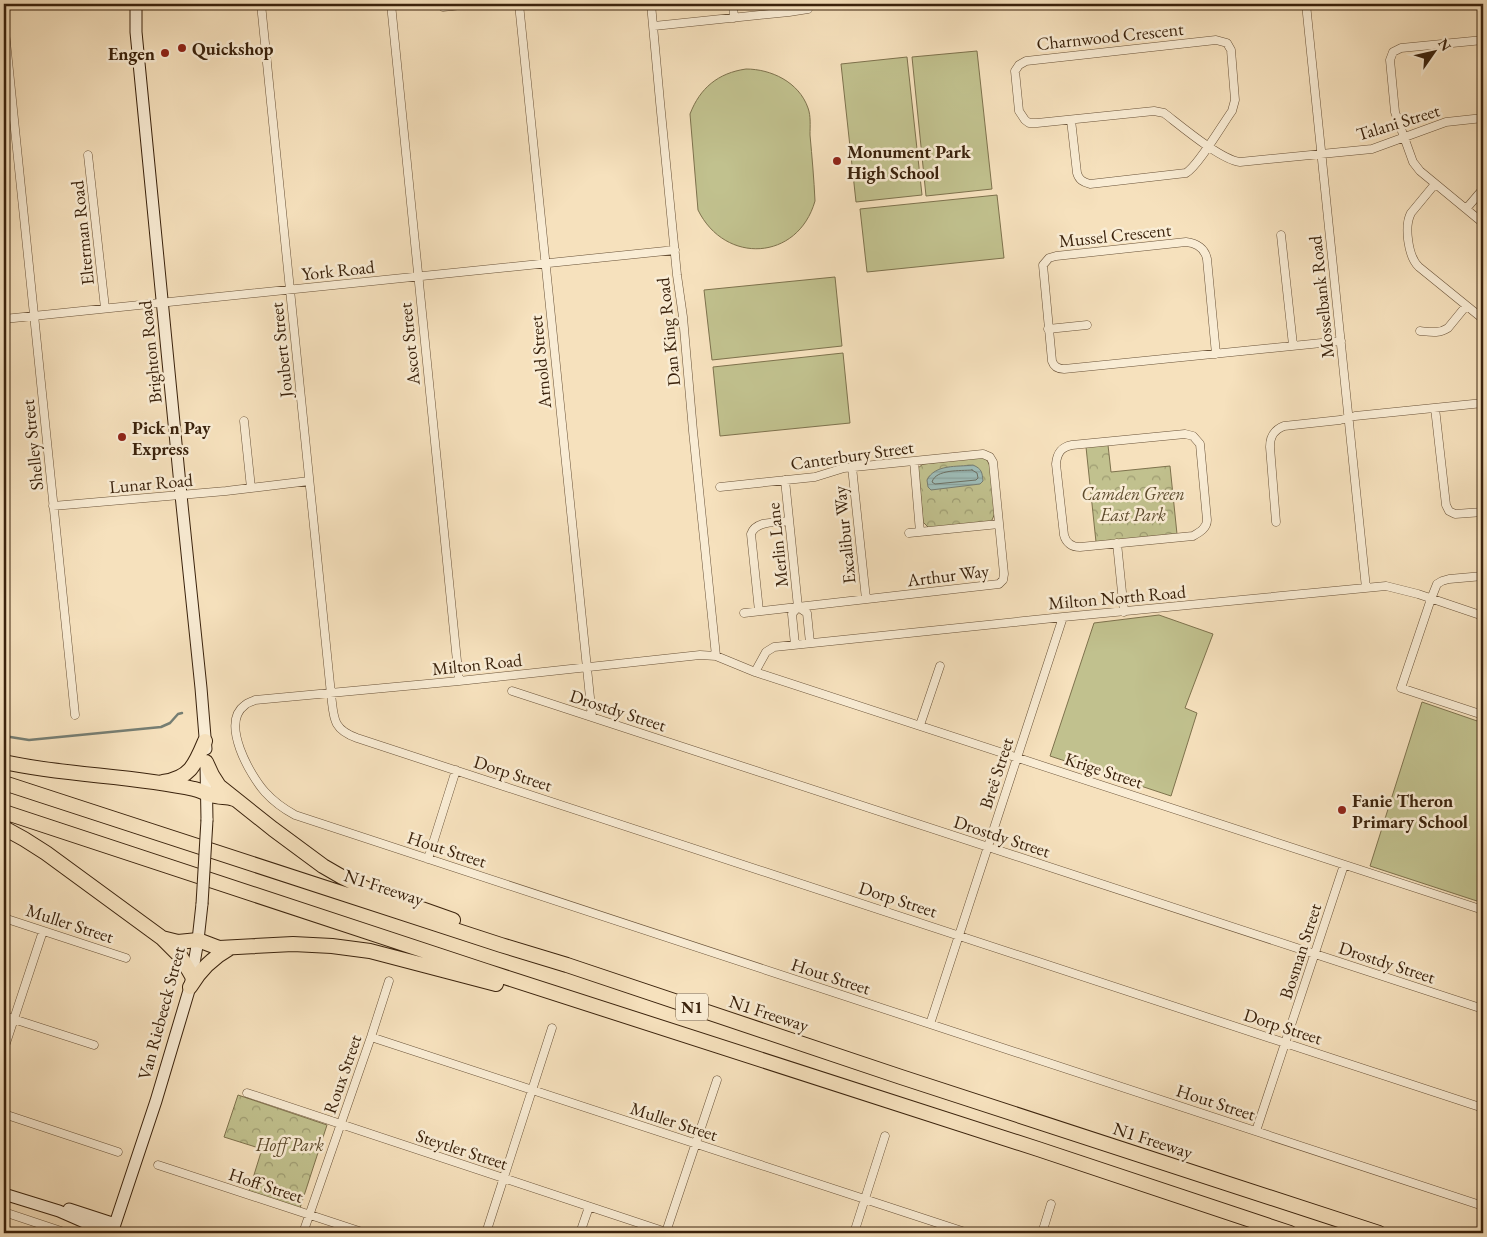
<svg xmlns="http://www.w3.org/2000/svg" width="1487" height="1237" font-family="'EB Garamond',serif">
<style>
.grass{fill:#c1c18e;stroke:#7e724d}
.park{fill:url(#park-crowns);stroke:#7e724d}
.water{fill:url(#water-rules);stroke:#767e73}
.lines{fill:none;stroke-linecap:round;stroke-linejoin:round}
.shore{stroke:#6c6f62;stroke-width:1}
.stream{stroke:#767e73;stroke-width:2.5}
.street-casing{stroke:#695238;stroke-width:9}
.secondary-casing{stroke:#3a220c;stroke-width:13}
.highway-casing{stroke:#3a220c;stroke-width:16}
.street{stroke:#f9ecd4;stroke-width:8}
.secondary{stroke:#f9ecd4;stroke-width:11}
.highway{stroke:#f6e1bd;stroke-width:14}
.secondary-bridge-casing{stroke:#3a220c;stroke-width:13;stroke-linecap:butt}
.secondary-bridge{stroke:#f9ecd4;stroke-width:11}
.poi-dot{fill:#8f2418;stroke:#f9ecd4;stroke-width:2}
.labels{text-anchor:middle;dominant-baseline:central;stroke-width:5;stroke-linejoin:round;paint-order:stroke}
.shield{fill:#f9ecd4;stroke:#735f48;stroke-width:1}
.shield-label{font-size:16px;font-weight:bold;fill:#3a220c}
.street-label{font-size:18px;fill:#3a220c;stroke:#f9ecd4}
.poi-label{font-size:18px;font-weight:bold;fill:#3a220c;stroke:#f9ecd4;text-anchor:start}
.park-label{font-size:18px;font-style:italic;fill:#5c4a2c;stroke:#f9ecd4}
</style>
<defs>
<pattern id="park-crowns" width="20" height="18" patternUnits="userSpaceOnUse" patternTransform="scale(1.25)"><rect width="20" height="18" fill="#c1c18e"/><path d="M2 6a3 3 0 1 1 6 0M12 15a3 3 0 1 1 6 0" fill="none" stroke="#9e9c72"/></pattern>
<pattern id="water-rules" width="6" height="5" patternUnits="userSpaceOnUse" patternTransform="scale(1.25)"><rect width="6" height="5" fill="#9ebcb7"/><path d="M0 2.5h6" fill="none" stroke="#89a19c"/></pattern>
</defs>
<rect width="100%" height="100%" fill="#f6e1bd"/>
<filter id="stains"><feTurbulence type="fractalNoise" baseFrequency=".004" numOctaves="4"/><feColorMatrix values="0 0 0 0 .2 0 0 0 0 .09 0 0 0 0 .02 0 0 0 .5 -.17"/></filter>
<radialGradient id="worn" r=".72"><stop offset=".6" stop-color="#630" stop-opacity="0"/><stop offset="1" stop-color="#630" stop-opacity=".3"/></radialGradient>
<!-- grass -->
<path class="grass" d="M977 51 992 189 926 196 912 57Z
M907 57 922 195 856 202 841 64Z
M746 69C771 69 799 82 808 108 811 116 810 126 810 135 812 157 814 179 815 201 798 261 725 265 698 210L690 114C700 88 718 73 746 69Z
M997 195 1004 258 867 272 860 209Z
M835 277 842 346 712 360 704 290Z
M843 353 850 423 720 436 713 367Z
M1159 615 1213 634 1185 708 1197 713 1171 796 1050 756 1094 623Z
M1422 702 1483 723V903L1370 866Z"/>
<!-- park -->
<path class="park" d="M1108 445 1111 472 1170 466 1177 534 1096 542 1086 447Z
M982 457 987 460 990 466 995 513 992 520 989 522 929 528 923 522 918 468 923 464Z
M238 1095 327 1125 300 1208 249 1191 262 1149 224 1137Z"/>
<!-- water -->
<path class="water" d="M973 465C982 469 982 472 983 481L980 484 931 490 928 487 927 480C935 464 957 467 973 465Z"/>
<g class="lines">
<!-- shore -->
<path class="shore" d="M972 470 977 473 978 478 976 480 935 484 932 482C936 469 960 471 972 470Z"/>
<!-- stream -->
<path class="stream" d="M4 736 29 740 161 727 170 723 178 714 182 713"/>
<!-- street casing -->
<g class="street-casing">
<path id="street" d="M261 4 331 694C334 718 332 729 357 738L1483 1108
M391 4 459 681
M519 4 592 717
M651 4 660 102 677 275 683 317 693 431 716 656
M733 4 734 18
M1306 4 1366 588
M443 7 471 4
M4 22 75 715
M654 26 789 12 808 9 807 4
M1483 40 1401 48 1393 52 1390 60 1395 112 1413 162 1420 171 1483 223
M1071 120 1077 173C1079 180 1083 182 1090 184L1186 173C1198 166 1222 125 1232 111L1235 100 1231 50 1227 43 1216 40 1026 61 1019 65 1015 71 1019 111 1025 120 1029 123H1037L1154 111 1164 113C1181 126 1221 160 1240 162L1372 149 1446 122 1483 118
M88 155 105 308
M1435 184 1411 213C1404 226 1408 257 1419 267L1483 319
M1466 209 1483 189
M1281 235 1293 345
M4 319 675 250
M1048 329 1087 325
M1420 331C1430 332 1439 334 1448 328L1466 306
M1216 354 1207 259C1205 249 1197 243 1186 242L1056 256 1049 258 1043 265 1052 361C1054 367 1058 369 1064 369L1341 341
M1435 408 1446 505 1449 511 1455 514 1483 512
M244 421 251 488
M1185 434 1193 436 1200 444 1207 520C1207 528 1200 532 1193 536L1080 547C1072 547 1066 543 1064 535L1056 464C1057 453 1061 447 1072 445Z
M914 461 920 532
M852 467 866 599
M785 480 798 607 792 614 795 645
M720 487 815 477 844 468 983 454 990 457 993 462 1004 574 1003 580 999 584 744 613
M53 506 226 491 309 481
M1276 522 1270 447C1270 436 1274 430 1284 426L1340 420 1355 416 1483 403
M909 533 999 524
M1117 543 1124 612
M1483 576 1449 579 1442 581 1437 584 1431 599 1401 688 1483 715
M798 607 807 613 810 643
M759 611 751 534C756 520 777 523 789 521
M755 672 766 652 774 647 1063 617 1386 586 1418 594 1483 616
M512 691 1483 1009
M920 725 940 666
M428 859 456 770
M1483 910 755 672 716 656 700 655 459 681 255 700C252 702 248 702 245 705 220 723 250 775 265 792 274 802 284 809 295 815L1483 1206
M4 918 126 958
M4 1016 94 1045
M930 1024 1063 617
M371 1037 968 1233
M4 1049 43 931
M247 1093 669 1233
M4 1114 118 1152
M1256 1131 1344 865
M158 1165 365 1233
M4 1212 67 1233
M666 1232 717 1080
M303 1233 371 1037 389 981
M486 1233 552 1028
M580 1233 589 1207
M854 1233 885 1136
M1042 1233 1051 1204"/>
</g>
<!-- secondary casing -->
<g class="secondary-casing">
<path id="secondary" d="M136 4V32L181 495 201 688 206 749
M206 765 207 820
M4 1194 59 1211 91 1225 106 1233
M69 1209 115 1224
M112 1233 156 1101 190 987 198 940 202 904"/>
</g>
<!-- highway casing -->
<g class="highway-casing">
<path id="highway" d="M4 762C66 776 131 775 194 789 200 790 206 794 212 795 219 798 227 796 234 799
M206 762 212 775 219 786 273 829 323 866 342 877 371 891 453 920
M163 782C190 778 195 765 205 741
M4 783 501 945 567 965 901 1077 1379 1233
M4 812 486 971 1038 1149 1290 1233
M4 828 24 839 46 853 162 938 181 957 192 976
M162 938 178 942 198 940 219 948 293 944 332 946 370 951 496 984
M190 987C200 970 212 958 230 948"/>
</g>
<!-- street -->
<use href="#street" class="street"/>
<!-- secondary -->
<use href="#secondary" class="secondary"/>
<!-- highway -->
<use href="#highway" class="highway"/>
<!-- secondary-bridge casing -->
<g class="secondary-bridge-casing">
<path id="secondary-bridge" d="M202 904 207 820"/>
</g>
<!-- secondary-bridge -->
<use href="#secondary-bridge" class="secondary-bridge"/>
</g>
<!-- markers -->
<g class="poi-dot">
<circle cx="182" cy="48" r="5"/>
<circle cx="165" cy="53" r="5"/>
<circle cx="837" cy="161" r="5"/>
<circle cx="122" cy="437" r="5"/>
<circle cx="1342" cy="810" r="5"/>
</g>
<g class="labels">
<!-- shield labels -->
<rect class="shield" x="676" y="993.5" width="32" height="27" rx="4"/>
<g class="shield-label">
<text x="692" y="1007">N1</text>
</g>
<!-- street labels -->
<g class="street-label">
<text transform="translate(1110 36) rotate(-6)">Charnwood Crescent</text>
<text transform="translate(1398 122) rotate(-17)">Talani Street</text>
<text transform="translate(82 233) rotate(-96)">Elterman Road</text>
<text transform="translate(1115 235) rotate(-6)">Mussel Crescent</text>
<text transform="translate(338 270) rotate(-6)">York Road</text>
<text transform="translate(1321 297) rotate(-96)">Mosselbank Road</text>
<text transform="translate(668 332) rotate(-96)">Dan King Road</text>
<text transform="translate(409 344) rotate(-96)">Ascot Street</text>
<text transform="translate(281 350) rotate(-96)">Joubert Street</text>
<text transform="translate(150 352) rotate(-96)">Brighton Road</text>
<text transform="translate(540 362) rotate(-96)">Arnold Street</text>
<text transform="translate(32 445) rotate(-96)">Shelley Street</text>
<text transform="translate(852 455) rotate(-8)">Canterbury Street</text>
<text transform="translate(151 483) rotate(-5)">Lunar Road</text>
<text transform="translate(844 535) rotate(-96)">Excalibur Way</text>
<text transform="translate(777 545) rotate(-96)">Merlin Lane</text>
<text transform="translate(948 575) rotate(-7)">Arthur Way</text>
<text transform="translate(1117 597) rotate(-5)">Milton North Road</text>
<text transform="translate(477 664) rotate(-6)">Milton Road</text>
<text transform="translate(618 710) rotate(18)">Drostdy Street</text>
<text transform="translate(1104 770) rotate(18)">Krige Street</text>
<text transform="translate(513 773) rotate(18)">Dorp Street</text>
<text transform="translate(996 773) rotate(-72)">Breë Street</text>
<text transform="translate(1002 836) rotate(18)">Drostdy Street</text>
<text transform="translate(447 849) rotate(18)">Hout Street</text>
<text transform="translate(384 887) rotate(18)">N1 Freeway</text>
<text transform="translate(898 899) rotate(18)">Dorp Street</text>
<text transform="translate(70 923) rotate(18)">Muller Street</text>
<text transform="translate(1300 951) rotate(-72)">Bosman Street</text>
<text transform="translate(1387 962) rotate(18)">Drostdy Street</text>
<text transform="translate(831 976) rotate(18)">Hout Street</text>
<text transform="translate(161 1013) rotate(-75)">Van Riebeeck Street</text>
<text transform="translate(769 1013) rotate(18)">N1 Freeway</text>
<text transform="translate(1283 1026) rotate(18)">Dorp Street</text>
<text transform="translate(342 1074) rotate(-71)">Roux Street</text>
<text transform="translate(1216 1102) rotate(18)">Hout Street</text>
<text transform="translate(674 1121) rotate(18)">Muller Street</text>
<text transform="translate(1153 1140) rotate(18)">N1 Freeway</text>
<text transform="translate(462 1149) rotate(18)">Steytler Street</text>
<text transform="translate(266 1185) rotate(18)">Hoff Street</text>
</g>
<!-- poi labels -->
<g class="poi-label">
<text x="192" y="48">Quickshop</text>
<text x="155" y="53" text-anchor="end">Engen</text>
<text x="847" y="151">Monument Park<tspan x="847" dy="21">High School</tspan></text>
<text x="132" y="427">Pick n Pay<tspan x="132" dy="21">Express</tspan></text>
<text x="1352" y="800">Fanie Theron<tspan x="1352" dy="21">Primary School</tspan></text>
</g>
<!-- park labels -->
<g class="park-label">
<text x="1133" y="493">Camden Green<tspan x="1133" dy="21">East Park</tspan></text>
<text x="290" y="1144">Hoff Park</text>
</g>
</g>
<!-- margin -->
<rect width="1487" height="1237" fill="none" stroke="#f6e1bd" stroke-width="20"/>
<rect x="5" y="5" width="1477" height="1227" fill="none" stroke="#3a220c" stroke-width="2.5"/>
<rect x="10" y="10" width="1467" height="1217" fill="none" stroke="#3a220c"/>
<!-- north arrow -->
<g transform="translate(1434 52) rotate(56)" stroke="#f9ecd4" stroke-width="4" paint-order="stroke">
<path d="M0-4L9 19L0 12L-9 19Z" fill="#3a220c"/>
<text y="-8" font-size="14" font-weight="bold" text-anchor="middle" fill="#3a220c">N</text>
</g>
<rect width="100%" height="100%" filter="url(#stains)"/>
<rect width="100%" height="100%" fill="url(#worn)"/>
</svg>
